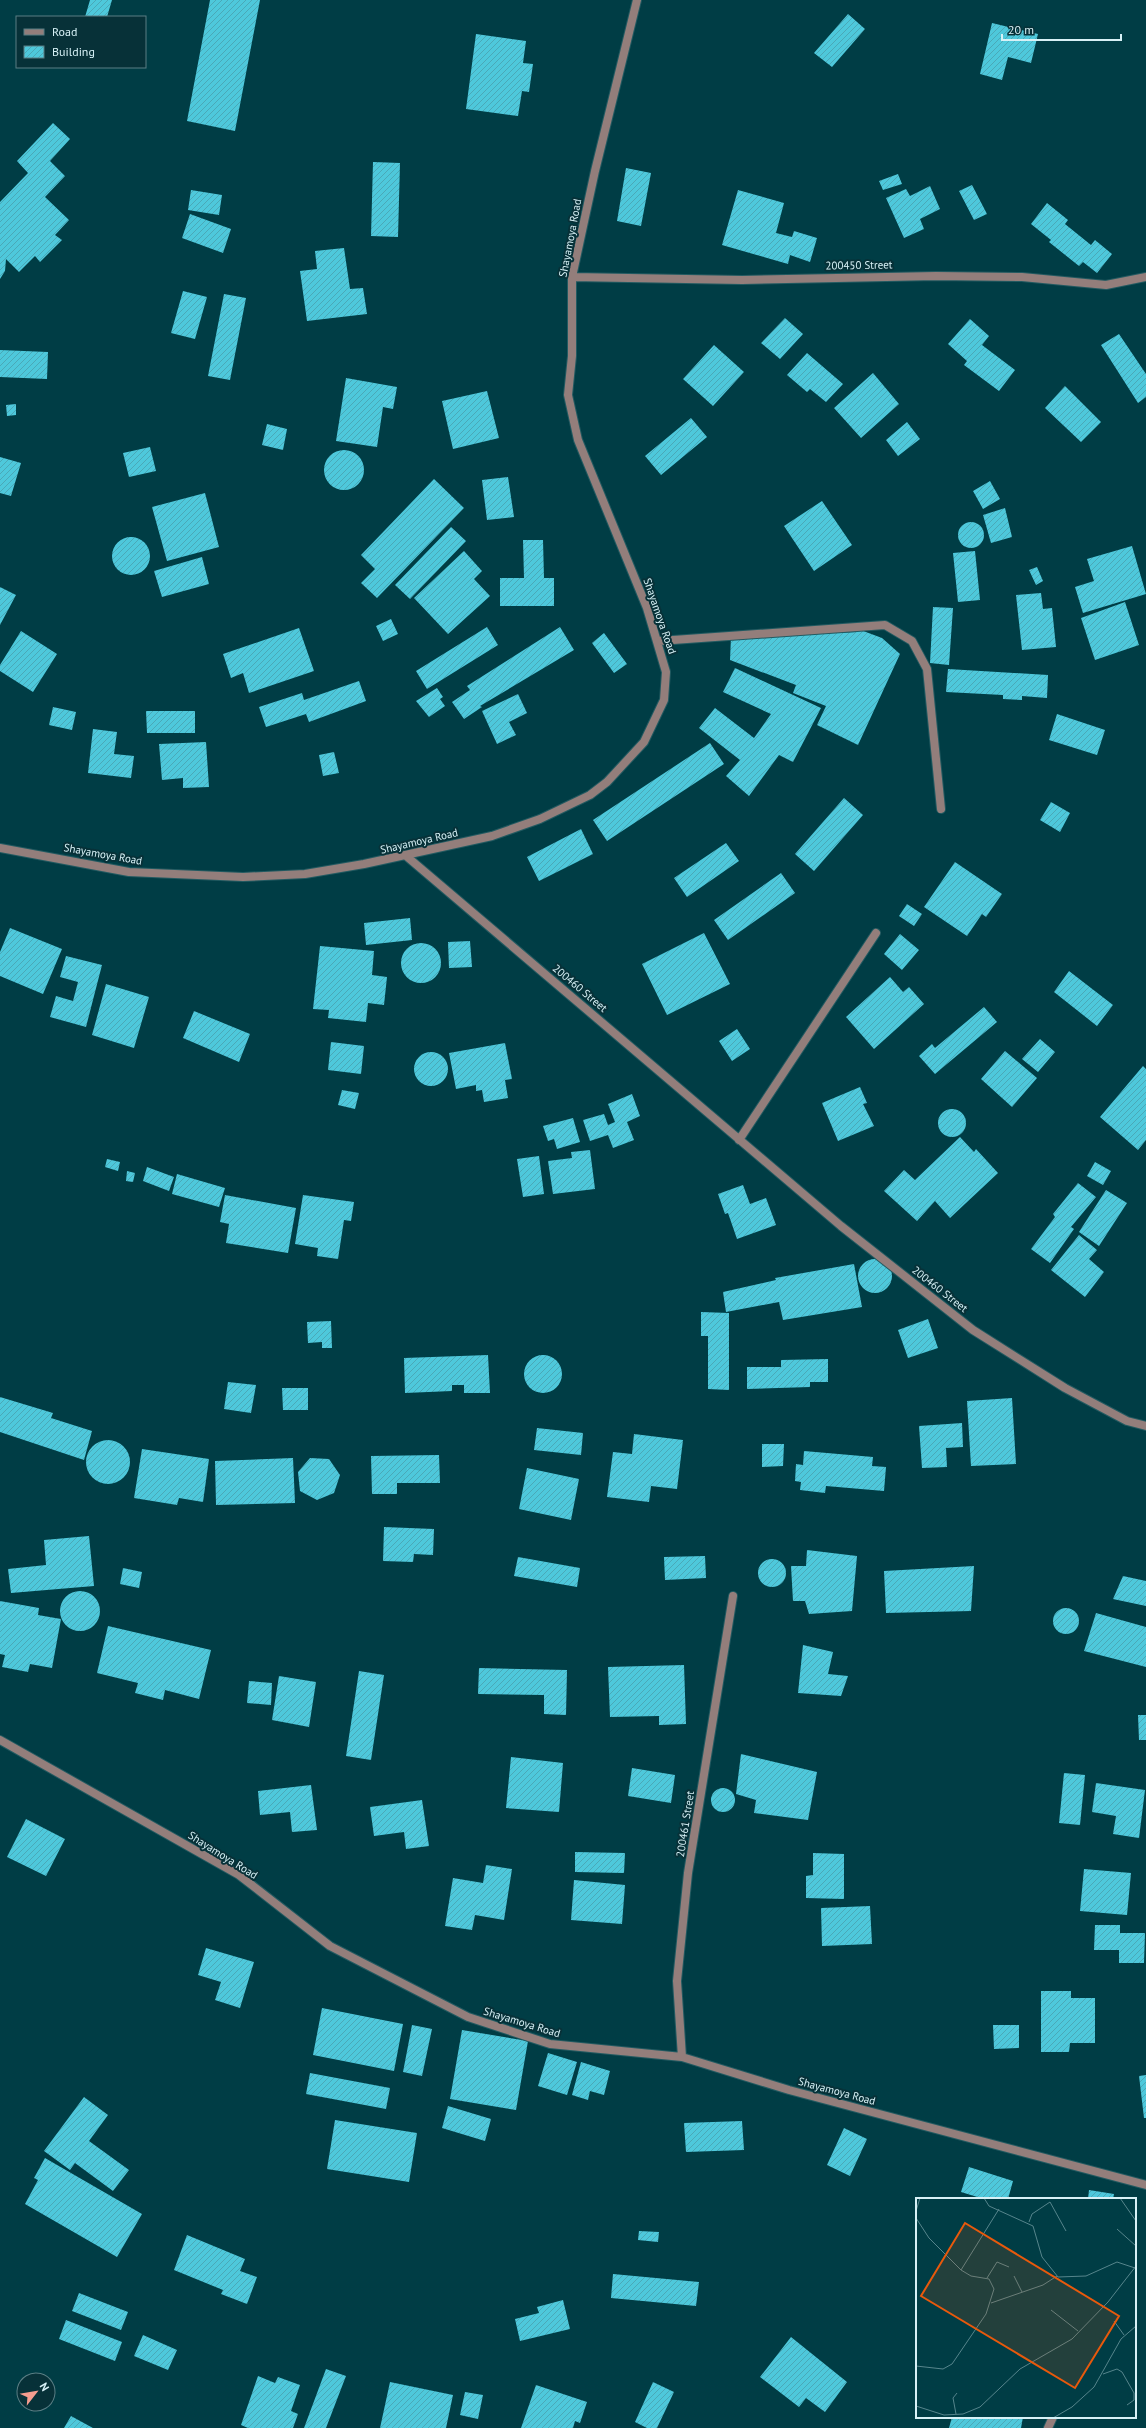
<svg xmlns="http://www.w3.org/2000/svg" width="1146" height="2428" font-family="'PT Sans',sans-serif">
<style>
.building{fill:url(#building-hatch)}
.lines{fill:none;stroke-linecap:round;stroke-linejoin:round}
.street-casing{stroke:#225a61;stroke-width:10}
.street{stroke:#937e7b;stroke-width:8}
.labels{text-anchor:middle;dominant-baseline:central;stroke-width:4;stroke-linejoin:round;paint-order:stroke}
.street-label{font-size:11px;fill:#d7f1f6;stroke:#073138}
.inset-road{fill:none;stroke:#56858c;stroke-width:1}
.view{fill:#e8590c;fill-opacity:0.15;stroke:#e8590c;stroke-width:2}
.inset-edge{fill:none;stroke:#d7f1f6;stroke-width:2}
</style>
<defs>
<pattern id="building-hatch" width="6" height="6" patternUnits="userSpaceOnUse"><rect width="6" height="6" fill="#4ec8db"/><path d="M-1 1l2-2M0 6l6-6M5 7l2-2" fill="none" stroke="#4aa8b7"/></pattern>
</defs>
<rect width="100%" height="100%" fill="#003d45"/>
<!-- building -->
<path class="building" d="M90 0H112L107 17H85Z
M210 0H260L235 131 187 121Z
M848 14 865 29 832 67 814 53Z
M992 23 1038 34 1031 63 1008 57 1002 80 980 74Z
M476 34 526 41 523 63 533 64 529 92 522 91 518 116 466 109Z
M53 123 70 139 50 161 65 176 45 197 69 220 55 235 62 240 40 262 35 256 19 272 6 259 5 271 0 279V202L28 173 17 161Z
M373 162 400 163 398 237 371 236Z
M626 168 651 173 641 226 617 221Z
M898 174 902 184 883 190 879 181Z
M972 185 987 214 974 220 959 191Z
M930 186 940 209 920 219 924 229 904 238 886 198 906 189 910 196Z
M191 190 222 195 219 215 188 210Z
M738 190 784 203 776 233 792 237 794 231 817 238 810 262 790 255 788 264 722 245Z
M1047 203 1068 220 1065 224 1091 245 1095 240 1112 254 1097 273 1083 262 1079 266 1049 242 1051 240 1031 224Z
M190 214 231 229 223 253 182 238Z
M344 248 350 289 363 288 367 314 307 321 300 271 317 269 315 251Z
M183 291 207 297 195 339 171 333Z
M224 294 246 298 230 380 208 376Z
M785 318 803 334 780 359 761 343Z
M970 319 989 336 982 345 1015 370 999 391 964 365 967 361 948 344Z
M1119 334 1146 374V397L1138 403 1101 345Z
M714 345 744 372 713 406 683 379Z
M0 350 48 352 47 379 0 377Z
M807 353 843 384 826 402 810 389 807 392 787 375Z
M873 373 899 404 861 438 834 408Z
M346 378 397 387 393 409 383 407 377 447 336 441Z
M1065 386 1101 422 1081 442 1045 408Z
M487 391 499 438 453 449 442 401Z
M16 404V415L7 416 6 405Z
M691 418 707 437 661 475 645 456Z
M907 422 920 439 898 456 886 440Z
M267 424 287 429 283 450 262 445Z
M150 447 156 471 129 477 123 453Z
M324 470a20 20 0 1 1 40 0a20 20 0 1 1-40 0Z
M0 457 21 463 11 496 0 493Z
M508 477 514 517 487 520 482 480Z
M434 479 464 508 377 598 361 583 375 569 361 555Z
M990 481 1000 499 983 509 973 491Z
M205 493 219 547 167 561 152 507Z
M822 501 852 545 814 571 784 526Z
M1005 508 1012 537 991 543 983 515Z
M958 535a13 13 0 1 1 26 0a13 13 0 1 1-26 0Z
M451 527 466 541 410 599 395 585Z
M112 556a19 19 0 1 1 38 0a19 19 0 1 1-38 0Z
M523 540H543L544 578H554V606H500V578H524Z
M1132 546 1146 594 1083 613 1075 587 1094 581 1087 559Z
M464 551 482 571 474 579 490 596 448 634 414 598Z
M975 551 980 600 958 602 953 553Z
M202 557 209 584 162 597 154 571Z
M1037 567 1043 581 1036 585 1029 570Z
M0 587 16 595 0 625Z
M1041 593 1043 609 1052 608 1056 647 1022 650 1016 595Z
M1125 602 1139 645 1095 660 1081 618Z
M933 607 953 608 949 665 930 663Z
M391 619 398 634 383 641 376 626Z
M487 627 498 645 427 689 416 671Z
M560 627 574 650 480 706 482 707 464 719 452 702 470 690 467 686Z
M299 628 314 671 249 693 243 673 231 678 223 654Z
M858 629 882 638 900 654 858 745 817 725 826 706 793 693 796 685 730 660 731 637 857 632Z
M21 631 57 654 33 692 0 671V665Z
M604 633 627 664 614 673 592 643Z
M735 668 821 708 793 762 779 755 749 796 726 776 740 760 699 728 715 708 754 738 771 714 723 692Z
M948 669 1048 675 1047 698 1022 696V700L1003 699V695L946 692Z
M359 681 366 701 309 722 306 714 266 727 259 707 302 693 304 700Z
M437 688 443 697 440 699 445 706 429 717 416 701Z
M518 694 527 713 509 722 516 735 497 744 482 711Z
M53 707 76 712 72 730 49 725Z
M146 711H195V733H147Z
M1057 714 1105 730 1097 755 1049 740Z
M93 729 117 732 114 754 134 756 131 778 88 773Z
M206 742 209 787 183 788V778L162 780 159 744Z
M710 743 724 764 607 841 593 820Z
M334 752 339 773 323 776 319 755Z
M844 798 863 815 814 871 795 854Z
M1051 802 1070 813 1060 832 1040 820Z
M581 829 593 854 539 881 527 857Z
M726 843 739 861 687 897 674 878Z
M955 862 1002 894 986 917 982 914 967 936 924 907Z
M781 873 795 893 728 940 714 920Z
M907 904 922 914 914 926 899 916Z
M410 918 412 940 366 945 364 923Z
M10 928 62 949 43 994 0 976V952Z
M704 933 730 984 667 1015 642 964Z
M900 934 919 950 902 970 884 954Z
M470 941 472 967 449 968 448 942Z
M401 963a20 20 0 1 1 40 0a20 20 0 1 1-40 0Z
M320 946 374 951 372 975 387 977 384 1005 368 1003 366 1022 328 1018 329 1010 313 1009Z
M66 956 102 965 86 1027 50 1017 56 996 73 1001 78 982 60 977Z
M1069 971 1113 1005 1097 1026 1054 992Z
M890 977 903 992 909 987 924 1004 874 1049 846 1017Z
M106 984 149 997 134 1048 92 1035Z
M984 1007 997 1022 935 1074 919 1056 932 1044 935 1048Z
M194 1011 250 1034 239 1062 183 1038Z
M737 1029 750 1049 732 1061 719 1041Z
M1040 1039 1055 1052 1038 1072 1022 1059Z
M331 1042 364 1046 361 1074 328 1070Z
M505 1043 512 1079 505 1080 508 1098 484 1102 482 1090 476 1091V1085L456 1089 449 1053Z
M1005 1051 1037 1078 1012 1107 981 1079Z
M414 1069a17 17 0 1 1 34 0a17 17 0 1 1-34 0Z
M1143 1066 1146 1069V1140L1138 1150 1100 1117Z
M860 1087 867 1103 863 1104 874 1126 838 1141 822 1103Z
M342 1090 359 1093 355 1109 338 1105Z
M632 1094 640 1116 627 1122 634 1140 613 1148 608 1135 590 1141 583 1120 604 1114 608 1125 615 1122 608 1104Z
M938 1123a14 14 0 1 1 28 0a14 14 0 1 1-28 0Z
M573 1118 580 1142 557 1149 554 1139 548 1141 543 1126Z
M960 1137 974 1152 976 1149 998 1173 950 1218 935 1201 917 1221 884 1191 904 1170 915 1180Z
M590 1150 595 1189 553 1194 548 1161 572 1158 571 1152Z
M539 1156 544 1194 523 1197 517 1159Z
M107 1159 120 1162 118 1171 105 1167Z
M1095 1162 1111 1171 1103 1185 1087 1176Z
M147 1167 174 1177 169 1191 143 1181Z
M127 1171 135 1173 133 1182 126 1181Z
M177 1174 225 1188 219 1207 172 1194Z
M1078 1183 1096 1197 1071 1227 1074 1229 1050 1263 1031 1249 1055 1217 1053 1214Z
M743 1185 750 1204 766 1198 776 1225 737 1239 728 1213 725 1214 718 1194Z
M1106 1190 1127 1203 1099 1246 1079 1232Z
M225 1195 296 1208 288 1253 226 1243 229 1224 220 1222Z
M303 1195 354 1202 351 1221 344 1220 338 1259 317 1256 318 1248 295 1244Z
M1079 1235 1097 1250 1089 1259 1104 1272 1085 1297 1051 1270Z
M858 1276a17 17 0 1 1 34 0a17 17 0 1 1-34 0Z
M854 1264 862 1307 783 1320 779 1302 726 1312 723 1292 776 1280 775 1278Z
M701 1312 729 1313V1390L708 1389V1336H701Z
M928 1319 938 1348 908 1358 898 1330Z
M331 1321 332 1348H322V1342L308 1343 307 1322Z
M524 1374a19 19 0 1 1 38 0a19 19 0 1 1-38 0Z
M488 1355 490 1393H464V1385H452V1391L405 1393 404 1358Z
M828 1359V1382H810V1387L747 1389V1367H781V1360Z
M228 1382 256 1385 251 1413 224 1409Z
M282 1388H308V1410H283Z
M0 1397 53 1413 51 1418 92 1431 84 1460 0 1432Z
M1012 1398 1016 1464 971 1466 967 1401Z
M962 1423 963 1447 946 1448 947 1467 922 1468 919 1426Z
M537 1428 583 1433 581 1455 534 1450Z
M634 1434 683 1440 677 1489 651 1486 649 1502 607 1497 613 1452 632 1454Z
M86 1462a22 22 0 1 1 44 0a22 22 0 1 1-44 0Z
M762 1444H784L783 1466 762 1467Z
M142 1449 209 1459 203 1502 179 1498 177 1505 134 1498Z
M804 1451 873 1457 872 1466 886 1467 884 1491 826 1486 825 1493 800 1490 801 1482 795 1481 796 1464 803 1465Z
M439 1455 440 1483H397V1494H372L371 1456Z
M293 1458 295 1503 216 1505 215 1461Z
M310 1458 329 1459 340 1475 334 1493 317 1500 300 1491 298 1472Z
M527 1468 579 1479 571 1520 519 1509Z
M384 1527 434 1529 433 1555 414 1554 413 1562 383 1561Z
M89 1536 94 1586 11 1593 8 1569 46 1565 44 1540Z
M807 1550 857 1556 852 1611 809 1614 805 1601H793L791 1566H806Z
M705 1556 706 1578 665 1580 664 1557Z
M518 1557 580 1568 577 1587 514 1576Z
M758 1573a14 14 0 1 1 28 0a14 14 0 1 1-28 0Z
M974 1566 971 1611 886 1613 884 1571Z
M123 1568 142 1572 139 1588 120 1584Z
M1123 1576 1146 1581V1606L1113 1599Z
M60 1611a20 20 0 1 1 40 0a20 20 0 1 1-40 0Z
M0 1601 39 1608 38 1615 61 1619 52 1668 30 1664 28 1672 2 1667 5 1655 0 1654Z
M1053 1621a13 13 0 1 1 26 0a13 13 0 1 1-26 0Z
M1096 1613 1146 1627V1667L1084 1651Z
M108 1626 211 1650 199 1699 165 1690 163 1700 135 1693 138 1683 97 1673Z
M803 1645 833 1652 828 1674 848 1676 841 1696 798 1693Z
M684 1665 686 1724 659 1725V1716L610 1717 608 1667Z
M479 1668 567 1670 566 1715 544 1714V1695L478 1694Z
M359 1671 384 1675 371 1760 346 1756Z
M279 1676 316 1682 309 1727 272 1720Z
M249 1681 272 1683 271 1705 247 1703Z
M1138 1715H1146V1740H1139Z
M741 1754 817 1772 808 1820 754 1813 756 1800 736 1794Z
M511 1757 563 1763 559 1812 506 1808Z
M632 1768 675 1775 671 1803 628 1796Z
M1064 1773 1085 1775 1080 1825 1059 1823Z
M1096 1783 1145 1790 1139 1838 1113 1834 1116 1816 1092 1812Z
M311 1785 317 1830 292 1832 290 1812 260 1815 258 1791Z
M711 1800a12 12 0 1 1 24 0a12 12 0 1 1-24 0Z
M422 1800 429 1846 406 1849 404 1832 374 1836 370 1807Z
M26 1819 65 1839 46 1876 7 1857Z
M575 1852 625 1853 624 1873 575 1872Z
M813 1853 844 1854V1899L806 1898V1876L813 1875Z
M486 1865 512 1869 504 1920 475 1915 472 1930 445 1926 453 1878 483 1883Z
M1084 1869 1131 1873 1127 1915 1080 1911Z
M574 1880 625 1885 622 1924 571 1920Z
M870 1906 872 1944 822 1946 821 1908Z
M1095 1925H1120V1933H1145L1144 1963H1119V1950H1094Z
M206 1948 254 1962 240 2008 215 2000 221 1982 198 1975Z
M1041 1991H1071V1998H1095V2043H1070L1069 2052H1041Z
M322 2008 403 2024 394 2071 313 2055Z
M412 2025 432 2029 422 2076 403 2072Z
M993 2025H1019V2048L994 2049Z
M462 2030 528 2041 516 2110 450 2099Z
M548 2053 577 2062 567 2095 538 2086Z
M581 2062 610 2071 604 2095 590 2091 588 2100 572 2095Z
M310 2073 390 2088 386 2109 306 2094Z
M1146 2075V2118H1144L1139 2076Z
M84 2097 108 2115 89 2141 129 2170 113 2191 75 2163 70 2170 44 2151Z
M448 2106 491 2119 485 2141 442 2128Z
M335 2120 417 2133 409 2182 327 2169Z
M742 2121 744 2150 686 2152 684 2123Z
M844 2128 867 2139 850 2176 827 2165Z
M45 2158 142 2214 117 2257 25 2204 38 2180 34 2178Z
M969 2167 1013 2181 1008 2199H984L961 2192Z
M1089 2190 1114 2194 1113 2199H1088Z
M639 2231 659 2232 658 2242 638 2240Z
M187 2235 245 2259 240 2271 257 2277 247 2304 221 2294 223 2290 174 2270Z
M613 2274 699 2282 696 2306 611 2298Z
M79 2293 128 2312 121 2330 72 2311Z
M563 2300 570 2329 520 2341 515 2319 539 2313 537 2307Z
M66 2320 122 2342 115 2361 59 2339Z
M143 2335 177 2350 168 2370 134 2356Z
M791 2337 847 2382 825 2412 806 2398 799 2407 760 2377Z
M326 2369 346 2376 326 2428H304Z
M258 2376 275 2383 278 2377 300 2385 291 2411 298 2414 293 2428H248L241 2425Z
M390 2382 453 2395 446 2428H380Z
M653 2382 674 2392 657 2428H647L635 2422Z
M536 2385 587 2402 580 2423 575 2421 573 2428H521Z
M465 2392 483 2395 478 2419 460 2415Z
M71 2416 93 2428H64Z
M952 2417H1023L1021 2428H949Z"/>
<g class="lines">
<!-- street casing -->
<g class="street-casing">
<path id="street" d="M572 277 742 280 936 276 1022 277 1106 285 1146 277
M659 641 885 625 912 641 927 669 941 809
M0 848 129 872 243 877 305 874 364 864 492 836 540 819 590 795 607 782 644 742 664 700 666 672 647 608 578 440 568 395 572 356V277L595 171 637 0
M405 855 841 1226 973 1330 1065 1388 1127 1421 1146 1426
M739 1140 876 933
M0 1740 239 1875 330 1946 468 2017 550 2044 682 2057 789 2090 1146 2185
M682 2057 677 1981 688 1873 733 1596
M1048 2428 1053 2417"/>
</g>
<!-- street -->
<use href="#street" class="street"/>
</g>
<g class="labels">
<!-- street labels -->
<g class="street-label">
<text transform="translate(570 238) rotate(-79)">Shayamoya Road</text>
<text transform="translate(859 265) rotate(-1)">200450 Street</text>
<text transform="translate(660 616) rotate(71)">Shayamoya Road</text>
<text transform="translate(419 841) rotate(-13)">Shayamoya Road</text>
<text transform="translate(103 854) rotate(10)">Shayamoya Road</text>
<text transform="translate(580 988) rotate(40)">200460 Street</text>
<text transform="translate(940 1289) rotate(38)">200460 Street</text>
<text transform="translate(685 1824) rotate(-81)">200461 Street</text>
<text transform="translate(223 1855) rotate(32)">Shayamoya Road</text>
<text transform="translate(522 2022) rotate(17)">Shayamoya Road</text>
<text transform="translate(837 2091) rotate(15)">Shayamoya Road</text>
</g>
</g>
<!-- overview -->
<g transform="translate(916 2198)">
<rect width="220" height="220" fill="#003d45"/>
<path class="inset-road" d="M68 0 73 8 117 28 126 59 142 79 170 78 201 64 219 70M204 0 220 23M0 13 4 0M0 20 13 40 45 72 55 78 73 81 78 91 70 116 36 166 27 171 0 168M113 24 116 16 134 4 150 33M201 31 220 48M45 72 83 11M98 78 106 94M71 80 81 64 93 69M75 105 127 87 141 78M135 112 162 133M198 123 208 137M187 176 201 171 206 174 218 195V202L211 207M0 208 28 217 47 216 64 209 104 171 156 141 192 104 220 68M40 216 37 200 41 195M137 220 156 209 178 189 205 141 220 128"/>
<path class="view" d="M49 25 203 118 159 190 5 98Z"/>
<rect width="220" height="220" class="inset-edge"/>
</g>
<!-- legend -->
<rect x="16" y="16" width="130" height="52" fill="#073138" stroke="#5a7e84"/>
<rect x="24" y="29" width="20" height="6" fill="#937e7b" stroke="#5a7e84"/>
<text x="52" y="36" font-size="12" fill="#d7f1f6">Road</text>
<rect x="24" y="46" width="20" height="12" fill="url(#building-hatch)" stroke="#5a7e84"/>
<text x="52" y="56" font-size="12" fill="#d7f1f6">Building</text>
<!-- north arrow -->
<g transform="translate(36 2392) rotate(59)"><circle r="19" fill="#073138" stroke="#5a7e84"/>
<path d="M0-3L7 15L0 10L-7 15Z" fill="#f59d8f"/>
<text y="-6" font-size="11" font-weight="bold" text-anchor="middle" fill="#d7f1f6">N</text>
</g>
<!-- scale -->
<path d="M1002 34v6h119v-6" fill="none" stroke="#d7f1f6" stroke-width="2"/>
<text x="1008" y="34" font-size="12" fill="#d7f1f6" stroke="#073138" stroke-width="3" paint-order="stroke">20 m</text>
</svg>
